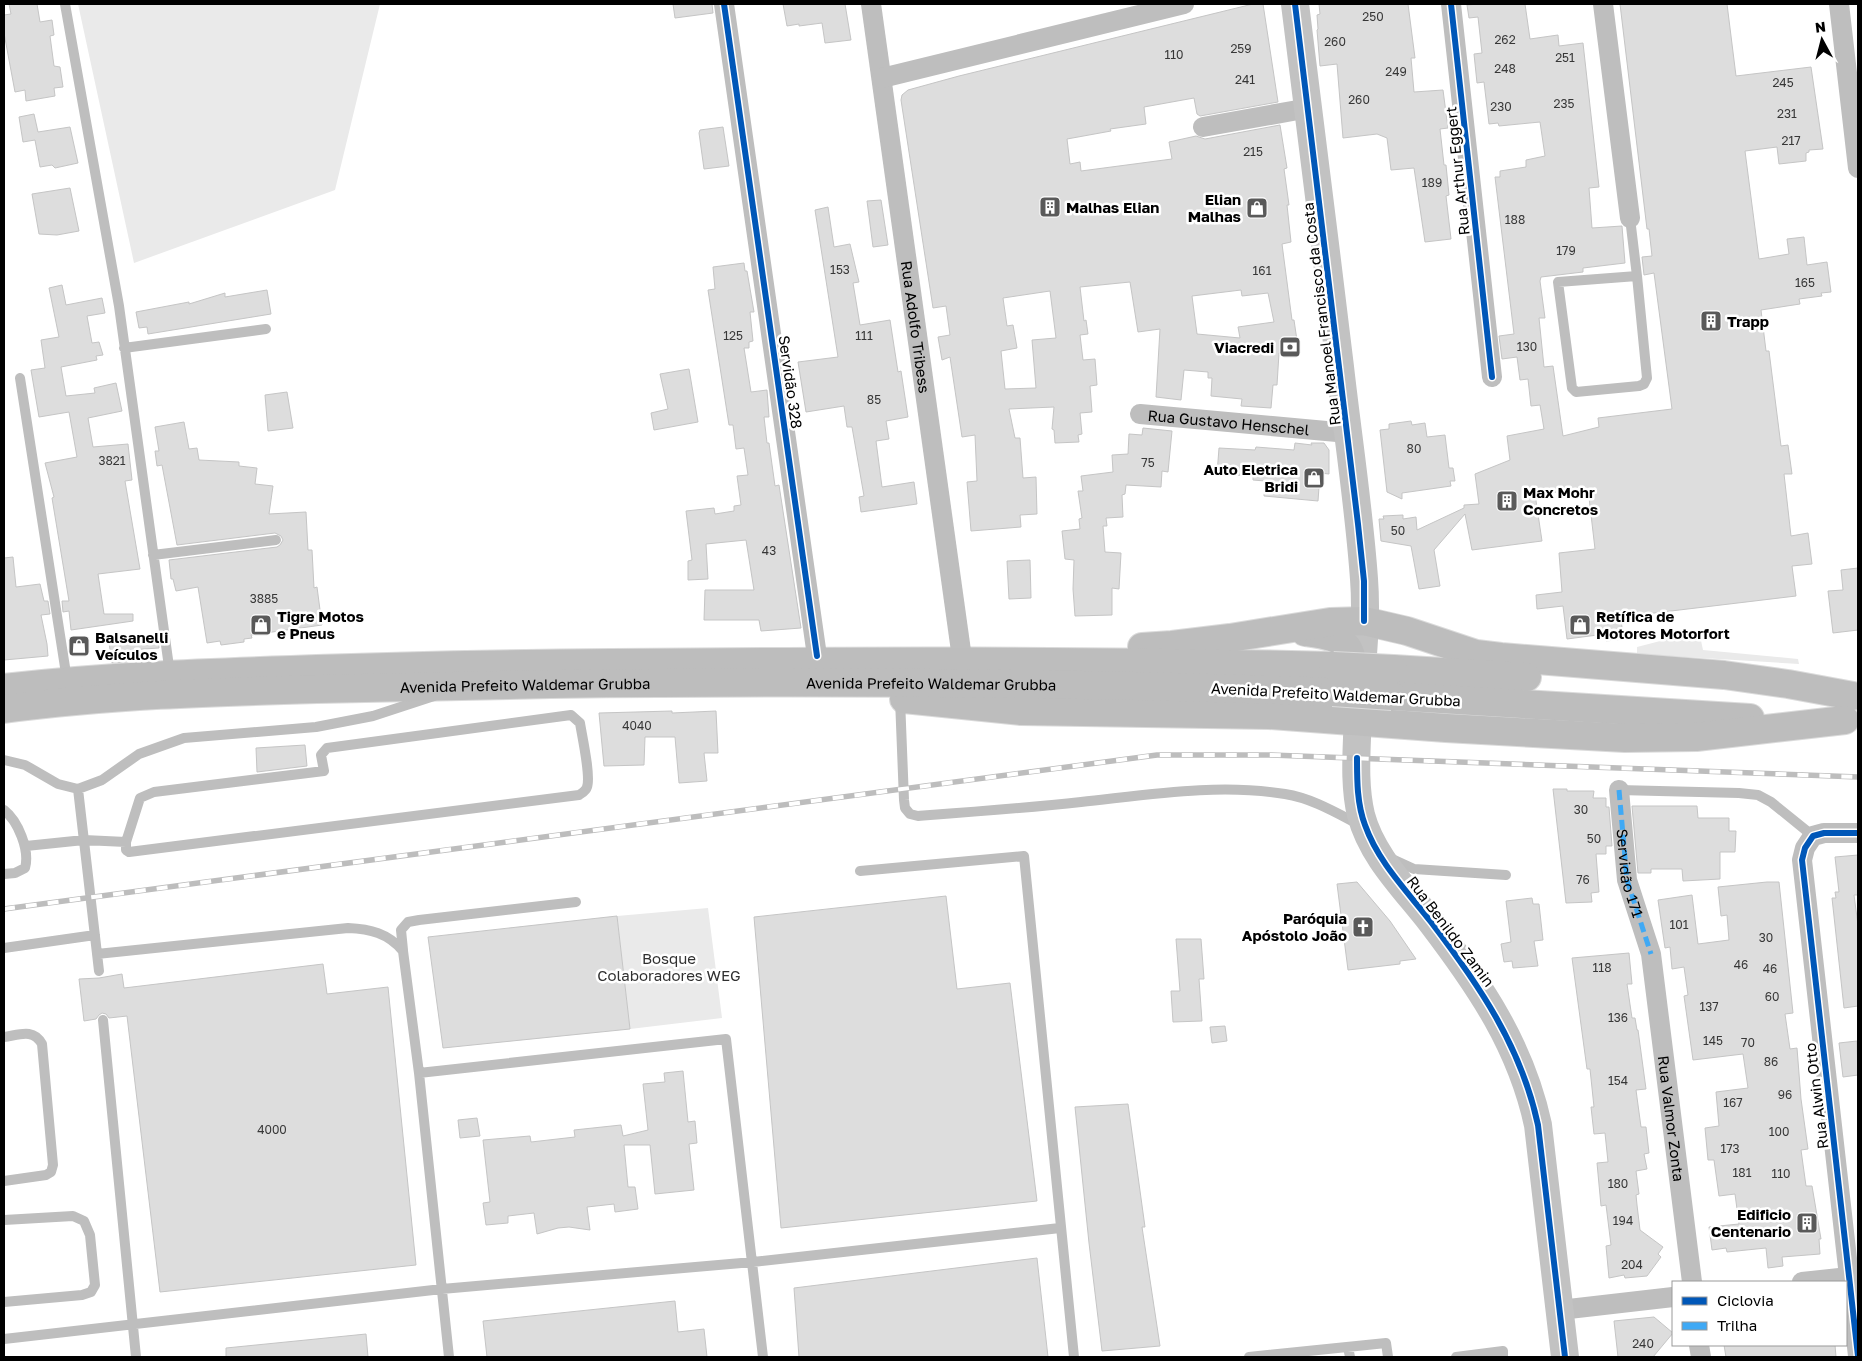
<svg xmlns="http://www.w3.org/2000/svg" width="1862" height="1361" font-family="'Golos Text',sans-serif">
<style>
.green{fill:#eaeaea}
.building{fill:#ddd;stroke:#c5c5c5;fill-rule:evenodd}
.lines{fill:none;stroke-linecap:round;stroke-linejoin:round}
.trunk-casing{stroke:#dbdbdb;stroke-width:30}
.service{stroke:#bebebe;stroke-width:10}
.minor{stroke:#bebebe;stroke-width:20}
.secondary{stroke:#c2c2c2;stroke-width:28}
.trunk{stroke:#bdbdbd;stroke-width:28}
.rail-casing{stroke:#bdbdbd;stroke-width:5.5}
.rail{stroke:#fff;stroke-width:4;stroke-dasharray:11;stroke-linecap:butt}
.trunk-bridge-casing{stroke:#dbdbdb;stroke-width:30;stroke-linecap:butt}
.trunk-bridge{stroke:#bdbdbd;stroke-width:28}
.quiet{stroke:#3fa9f5;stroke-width:5;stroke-dasharray:10 5;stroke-linecap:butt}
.cycleway-casing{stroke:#fff;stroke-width:9}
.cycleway{stroke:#0057b8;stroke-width:6}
.labels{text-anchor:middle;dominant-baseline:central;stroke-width:5;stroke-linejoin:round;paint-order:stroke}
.number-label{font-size:12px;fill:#373737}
.street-label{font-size:15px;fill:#000;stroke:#fff}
.poi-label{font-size:15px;font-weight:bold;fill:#000;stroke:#fff;text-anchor:start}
.park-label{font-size:15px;fill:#303030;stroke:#fff}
</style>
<rect width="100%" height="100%" fill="#fff"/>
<!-- green -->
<path class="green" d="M78 4H380L335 190 134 263Z
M1699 631 1703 650 1798 659 1799 664 1637 654V647Z
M708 908 722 1018 630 1029 617 916Z"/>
<!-- building -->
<path class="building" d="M9 4H37L40 22 52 20 54 35 50 36 54 66 60 67 63 87 54 88 55 96 26 101 25 90 15 92 4 33V15L11 14Z
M673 4H712L713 13 675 18Z
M783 4H845L851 40 825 43 822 23 799 26V24L787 26Z
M1253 4H1263L1278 102 1200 116 1197 114 1194 98 1144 107 1146 124 1110 129 1111 131 1067 139 1070 164 1080 162 1081 171 1172 159 1169 142 1196 136 1205 139 1280 125 1287 168 1284 169 1289 205H1287L1291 242 1282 244 1292 320H1294L1299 354 1279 353 1277 385H1273L1271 408 1241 406 1242 399 1211 396 1212 378H1208V372L1184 370 1181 400 1156 397 1160 329 1138 332 1130 282 1080 287 1084 321 1086 320 1088 334 1080 335 1083 360 1095 359 1097 385 1090 386 1092 412 1080 413 1082 434 1078 435 1079 442 1055 443 1054 430 1052 429 1054 407 1009 409 1015 438H1020L1023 478 1036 477 1037 514 1020 515 1021 527 971 531 967 482 977 481 975 435 962 437 950 357 942 360 938 337 950 335 946 306 933 308 901 100 902 95 908 90 959 76ZM1241 290 1242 296 1268 293 1274 322 1238 327 1240 338 1197 334 1192 296ZM1050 291 1056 338 1032 340 1036 388 1005 389 1001 351 1017 348 1013 325 1007 326 1003 298Z
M1319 4H1408L1415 58H1411L1414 92 1443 90 1448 128 1440 129 1444 165H1446L1449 195 1446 196 1451 239 1425 242 1414 168 1391 170 1387 138 1377 134 1343 138 1337 64 1320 66 1317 30 1318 29 1317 15 1320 14Z
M1479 4H1525L1530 39 1558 35 1559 46 1583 43 1599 187 1589 188 1592 228 1622 226 1625 263 1583 268V272L1541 277 1540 281 1545 318H1539L1544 367 1553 366 1563 436 1599 427 1598 418 1672 409 1654 273 1644 275 1642 257 1652 256 1649 229H1647L1620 4H1727L1736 76 1811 67 1823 149 1809 150V152L1806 153V161L1779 164 1777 147 1745 151 1759 259 1789 254 1787 239 1804 237 1807 265 1827 262 1831 292 1821 293 1822 296 1799 299 1800 304 1761 310 1766 351H1769L1781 446 1788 445 1792 474H1784L1791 536 1808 533 1812 564 1792 566 1796 596 1621 617 1623 639 1606 641 1605 634 1567 639 1563 606 1537 609 1536 595 1562 592 1559 553 1595 549 1588 489 1535 494 1542 541 1472 550 1465 514 1434 550 1440 586 1419 589 1411 546 1381 541 1379 519H1384L1383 516 1403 515V519L1416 517 1417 530 1464 508V505L1479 504 1475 474 1510 460 1507 436 1544 429 1540 405 1531 406 1528 379 1520 380 1517 357 1502 359 1499 336 1514 334 1495 177H1500V171L1526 167V160L1545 156 1540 122 1499 126 1498 123 1489 124 1484 82 1477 83 1474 54 1482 53 1478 17 1469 18 1467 5Z
M34 114 38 132 70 127 78 163 55 168 52 165 40 167 35 140 23 142 19 117Z
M723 127 729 166 704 169 699 133 700 130Z
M70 188 79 231 57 235 39 234 32 194Z
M881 200 888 245 873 247 867 201Z
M828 207 834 247 850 244 859 282 853 283 860 325 890 320 898 372 901 371 908 417 886 421 889 439 876 441 882 487 914 482 917 504 861 512 859 497 864 496 852 427H847L844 406 806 412 798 362 838 357 815 210Z
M744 263 745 271H747L754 312H750L753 341 749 342V348H744L751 392 767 390 769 417H764L767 443H769L775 486 779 485 801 628 761 631 759 620H704L705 590H754L746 540 706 544 708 579 688 580V561L692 560 686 511 714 508 715 514 734 511V506L741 505 737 476 748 475 744 448 736 449 733 425H729L708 290 715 289 713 267Z
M62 285 66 305 102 298 105 313 87 316 92 343 99 342 103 355 96 356 97 360 61 367 66 396 95 393 94 388 116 383 122 411 88 418 93 447 128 444 132 480 125 481 140 569 98 574 104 614H133V621L71 630 69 611 63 612 62 601H69L52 498 54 497 45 463 77 457 69 412 39 417 31 370 45 368 41 340 59 337 49 288Z
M267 290 271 314 148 334 147 327 139 328 136 312 189 302V304L225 293V297Z
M689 369 698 422 654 430 651 413 668 409 660 374Z
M287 392 293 428 268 431 265 395Z
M1411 421 1412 425 1425 423 1427 437 1445 435 1449 468H1453L1455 481H1450L1451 486 1402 493V499L1387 492 1380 430 1389 429V424Z
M184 422 189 449 197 448 199 460 239 462V466L257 468 255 484 273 486 269 514 306 512 308 550H312L314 588 317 587 322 625 251 635 252 638 244 639V642L221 645 220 641 207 643 198 587 176 591 173 579H171L169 560 277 547 280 545 283 540 281 536 275 533 177 545 162 465 157 466 155 451H159L155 427Z
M1143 428 1172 431 1168 472 1162 471 1161 487 1126 485 1125 494 1122 495 1123 517 1106 518 1107 526H1103L1105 552 1121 553 1119 589 1112 588V615L1075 616 1073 589 1074 560 1065 559 1062 531 1080 529 1079 519 1082 518 1078 491H1083L1081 476 1113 472 1112 455 1128 454 1129 434 1142 435Z
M1295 443 1312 445 1311 443H1324L1329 450V474L1320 473 1318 501 1264 496 1265 481 1253 480V476L1217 474 1219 448 1255 450 1256 447 1294 450Z
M13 557 16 587 40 584 44 601H48L50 614 41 615 47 644 48 656 4 660V558Z
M1030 560 1031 598 1009 599 1007 561Z
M1858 568V630L1833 633 1828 591 1843 590 1841 570Z
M108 636H158L159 648 128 650V662L112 663Z
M672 711V713L716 711 718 753H704L707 781 679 783 675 737H645L644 765 604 766 599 713Z
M305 745 307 766 257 772 256 748Z
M1553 789H1567V791H1594L1593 798H1606V807H1609L1612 846H1606V854H1596L1599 892 1591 893 1592 902 1566 903Z
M1632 806H1697L1698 818H1729V831H1736L1735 852H1720V879L1683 881 1682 869H1651V873H1638Z
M1858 855V895H1854L1858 925V1006L1844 1008 1832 898H1836L1835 892H1839L1835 857Z
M1357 882 1390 921 1416 959 1400 961V964L1348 970 1337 884Z
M1767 882H1779L1793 1013 1785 1014 1790 1049 1797 1048 1801 1099 1808 1149 1801 1150 1806 1186H1812L1821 1239H1819L1820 1254 1782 1257 1783 1266 1768 1268 1766 1248 1727 1252 1726 1248 1712 1250 1709 1227 1739 1224 1735 1194 1719 1196 1714 1160H1708L1705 1128 1719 1126 1716 1092 1748 1088 1743 1054 1693 1060 1684 996 1688 995 1684 967 1672 969 1670 947 1665 948 1658 900 1692 895 1698 944 1729 940 1727 915 1721 916 1718 887Z
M946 896 957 989 1010 983 1037 1201 781 1228 754 917Z
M1532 898 1533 904H1539L1543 940 1534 941 1538 966 1513 968 1512 961 1504 962 1501 944 1511 942 1506 901Z
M617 916 630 1029 443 1048 428 937Z
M1176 939H1201L1204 979H1199L1202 1021 1173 1022 1171 991H1180Z
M1629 953 1632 984H1627L1632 1018H1635L1637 1030H1638L1646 1089 1636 1090 1641 1127H1646L1649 1153 1644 1154 1647 1169 1636 1171 1639 1194 1636 1195 1637 1205 1640 1230 1663 1247 1658 1254 1661 1257 1647 1276 1625 1278 1624 1275 1609 1278 1606 1246 1611 1245 1606 1205 1601 1206 1597 1163 1608 1162 1605 1133 1594 1134 1591 1107H1594L1590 1069H1587L1572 958Z
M323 964 327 994 388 987 416 1265 160 1292 127 1016 109 1018 106 1014 102 1013 99 1015 96 1019 84 1021 79 979 99 978 122 974 124 988Z
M1225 1026 1227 1041 1212 1043 1210 1027Z
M1857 1041 1858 1075 1843 1077 1839 1043Z
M683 1071 688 1122 695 1121 697 1143 689 1144 694 1190 655 1194 650 1145H624L628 1187H635L638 1209 615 1212 614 1204 587 1207 590 1230 569 1227 558 1228 537 1234 534 1213 508 1216V1223L486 1225 483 1203 490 1202 483 1140 530 1136 531 1142 575 1137 574 1130 621 1125 623 1136 648 1130 643 1084 665 1082 664 1073Z
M1128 1104 1145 1227H1142L1160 1346 1102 1351 1089 1243 1075 1107Z
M477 1118 480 1136 460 1138 458 1120Z
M1037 1258 1048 1357H799L794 1288Z
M675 1301 678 1332 704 1329 707 1357H487L483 1321Z
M1654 1317 1673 1333 1653 1357H1618L1614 1321Z
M366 1334 368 1357H226V1348Z
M1724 1345H1835L1836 1357H1726Z"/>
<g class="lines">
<!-- trunk casing -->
<g class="trunk-casing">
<g id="trunk">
<path d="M1305 632C1320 634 1344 636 1350 653 1353 661 1349 681 1349 690"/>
<path d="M1142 647 1172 645 1230 638 1330 622 1364 621 1407 631 1476 654 1501 657 1724 675 1788 684 1853 696"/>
<path d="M1393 669 1527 677"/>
<path d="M4 688C99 677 195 673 291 670 398 666 504 664 611 663 852 661 1093 660 1333 666"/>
<path d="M1392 696 1750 718"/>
<path d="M904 699 1021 711 1269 715 1446 728 1625 738 1696 737 1845 720"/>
<path id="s4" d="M4 709C108 695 212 692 317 689 395 687 473 685 551 684 812 681 1072 682 1333 692"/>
</g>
</g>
<!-- service -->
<path class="service" d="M65 4 119 306 170 674
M1630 218 1637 276
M1637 276 1647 378 1644 384 1639 386 1576 392 1572 388 1558 282Z
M124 348 266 329
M20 378 67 680
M153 555 276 540
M900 699 904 800 905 808 910 814 918 816C972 812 1027 808 1081 802 1147 795 1218 783 1285 794 1311 798 1335 812 1358 824
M4 760 25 765 58 784 78 789 102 780 139 754 184 738 316 727 373 716 434 696
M78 789 99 971
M1619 790 1739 793 1758 795 1771 802 1813 836
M4 810C18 821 30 850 25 868L15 873 4 874
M26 846 84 840 126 842V850L129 852 579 795C582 793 586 791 587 787 591 776 582 736 580 723L571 715 327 748 321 755 324 771 154 792 140 798 126 842
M1390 858 1414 869 1506 875
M860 871 1024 856 1074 1357
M4 948 95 935
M403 950 401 930 408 922 419 920 576 902
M97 954 348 928C370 929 388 933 403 951L419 1073 449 1357
M103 1020 136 1357
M4 1037C19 1035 33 1028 42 1044L53 1165 51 1172 46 1175 4 1181
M419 1073 726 1039 763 1357
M4 1220 73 1216 84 1221 90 1235 95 1285 91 1292 82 1295 4 1302
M4 1339 442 1289 753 1262 1060 1228
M1348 1347 1350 1357
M1249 1357 1386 1343 1388 1357
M1456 1357 1503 1351V1357"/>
<!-- minor -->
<g class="minor">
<path d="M724 4 817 656"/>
<path id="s1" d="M871 4 961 651"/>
<path d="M1451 4 1492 377"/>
<path d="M1603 4 1630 218"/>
<path d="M1839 4 1858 168"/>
<path d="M882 78 1184 4"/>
<path d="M1203 127 1309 108"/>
<path id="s2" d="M1140 414 1348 433"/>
<path id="s3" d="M1619 790 1627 880 1651 954 1692 1282"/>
<path d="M1858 833H1824L1813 836 1805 848 1802 860 1858 1356"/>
<path d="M1802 1282 1858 1276"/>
<path d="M1560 1310 1673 1297"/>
<path d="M1699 1345 1701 1357"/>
</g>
<!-- secondary -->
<path class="secondary" d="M1295 4C1311 125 1325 246 1340 367 1348 438 1359 508 1364 579 1368 630 1359 686 1357 738 1356 763 1355 790 1361 815 1372 857 1406 889 1432 923 1480 986 1521 1046 1538 1125L1565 1357"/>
<!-- trunk -->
<use href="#trunk" class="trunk"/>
<!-- rail casing -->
<g class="rail-casing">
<path id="rail" d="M4 909 1157 755H1271L1858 777"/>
</g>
<!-- rail -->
<use href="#rail" class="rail"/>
<!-- trunk-bridge casing -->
<g class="trunk-bridge-casing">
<path id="trunk-bridge" d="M1333 666 1393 669
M1333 692 1392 696"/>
</g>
<!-- trunk-bridge -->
<use href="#trunk-bridge" class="trunk-bridge"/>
<!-- quiet -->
<path class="quiet" id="s5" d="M1619 790 1627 880 1651 954"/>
<!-- cycleway casing -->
<g class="cycleway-casing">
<path id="cycleway" d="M724 4 817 656
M1295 4 1358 524 1364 581V621
M1451 4 1492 377
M1357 758C1357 780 1357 804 1365 825 1378 862 1407 891 1431 922 1479 985 1521 1046 1538 1125L1565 1357
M1858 833H1824L1813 836 1805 848 1802 860 1858 1356"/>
</g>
<!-- cycleway -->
<use href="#cycleway" class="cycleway"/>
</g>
<!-- icons -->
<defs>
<g id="building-square" transform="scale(1.125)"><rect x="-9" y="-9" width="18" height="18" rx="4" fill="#595959" stroke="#fff"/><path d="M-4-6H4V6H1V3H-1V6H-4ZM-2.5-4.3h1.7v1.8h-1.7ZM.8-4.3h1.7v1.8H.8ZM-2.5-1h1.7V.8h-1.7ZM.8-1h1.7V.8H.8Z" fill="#fff"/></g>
<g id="shop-square" transform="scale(1.125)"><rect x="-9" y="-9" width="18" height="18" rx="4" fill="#595959" stroke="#fff"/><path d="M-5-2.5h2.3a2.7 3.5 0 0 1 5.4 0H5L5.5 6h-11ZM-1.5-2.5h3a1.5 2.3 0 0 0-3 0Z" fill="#fff"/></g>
<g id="bank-square" transform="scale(1.125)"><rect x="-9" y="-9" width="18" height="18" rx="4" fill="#595959" stroke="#fff"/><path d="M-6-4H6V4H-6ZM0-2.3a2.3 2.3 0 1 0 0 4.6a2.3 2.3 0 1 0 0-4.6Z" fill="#fff"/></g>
<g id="church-square" transform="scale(1.125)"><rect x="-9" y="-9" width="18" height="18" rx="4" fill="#595959" stroke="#fff"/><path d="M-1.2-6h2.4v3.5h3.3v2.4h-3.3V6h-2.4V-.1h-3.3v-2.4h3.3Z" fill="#fff"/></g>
</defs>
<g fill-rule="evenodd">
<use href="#building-square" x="1050" y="207"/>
<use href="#shop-square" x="1257" y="208"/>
<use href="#building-square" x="1711" y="321"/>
<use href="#bank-square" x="1290" y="347"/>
<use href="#shop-square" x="1314" y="478"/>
<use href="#building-square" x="1507" y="501"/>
<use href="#shop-square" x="261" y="625"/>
<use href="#shop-square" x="1580" y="625"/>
<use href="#shop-square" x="79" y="646"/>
<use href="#church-square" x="1363" y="927"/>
<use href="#building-square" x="1807" y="1223"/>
</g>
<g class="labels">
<!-- number labels -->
<g class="number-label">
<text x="1373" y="16">250</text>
<text x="1505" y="39">262</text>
<text x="1335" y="41">260</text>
<text x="1241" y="48">259</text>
<text x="1174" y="54">110</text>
<text x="1565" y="57">251</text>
<text x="1505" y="68">248</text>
<text x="1396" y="71">249</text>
<text x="1245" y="79">241</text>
<text x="1783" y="82">245</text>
<text x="1359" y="99">260</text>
<text x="1564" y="103">235</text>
<text x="1501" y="106">230</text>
<text x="1787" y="113">231</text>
<text x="1791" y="140">217</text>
<text x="1253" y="151">215</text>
<text x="1432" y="182">189</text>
<text x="1515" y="219">188</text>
<text x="1566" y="250">179</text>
<text x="840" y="269">153</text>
<text x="1262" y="270">161</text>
<text x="1805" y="282">165</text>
<text x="733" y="335">125</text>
<text x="864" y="335">111</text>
<text x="1527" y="346">130</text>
<text x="874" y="399">85</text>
<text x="1414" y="448">80</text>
<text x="112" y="460">3821</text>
<text x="1148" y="462">75</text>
<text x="1398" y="530">50</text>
<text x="769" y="550">43</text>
<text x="264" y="598">3885</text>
<text x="637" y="725">4040</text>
<text x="1581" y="809">30</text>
<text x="1594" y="838">50</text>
<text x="1583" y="879">76</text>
<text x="1679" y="924">101</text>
<text x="1766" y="937">30</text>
<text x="1741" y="964">46</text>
<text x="1602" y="967">118</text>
<text x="1770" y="968">46</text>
<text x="1772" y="996">60</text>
<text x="1709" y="1006">137</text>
<text x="1618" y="1017">136</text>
<text x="1713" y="1040">145</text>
<text x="1748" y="1042">70</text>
<text x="1771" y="1061">86</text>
<text x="1618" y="1080">154</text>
<text x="1785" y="1094">96</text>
<text x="1733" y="1102">167</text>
<text x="272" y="1129">4000</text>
<text x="1779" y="1131">100</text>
<text x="1730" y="1148">173</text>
<text x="1742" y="1172">181</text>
<text x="1781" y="1173">110</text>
<text x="1618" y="1183">180</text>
<text x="1623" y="1220">194</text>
<text x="1632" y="1264">204</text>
<text x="1643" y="1343">240</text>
</g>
<!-- street labels -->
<g class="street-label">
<text transform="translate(1457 171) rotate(-96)">Rua Arthur Eggert</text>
<text transform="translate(1321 314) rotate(-97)">Rua Manoel Francisco da Costa</text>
<text stroke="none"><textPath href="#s1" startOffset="326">Rua Adolfo Tribess</textPath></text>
<text transform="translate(791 382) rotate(82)">Servidão 328</text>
<text stroke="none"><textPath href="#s2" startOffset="89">Rua Gustavo Henschel</textPath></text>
<text stroke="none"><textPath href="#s4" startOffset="928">Avenida Prefeito Waldemar Grubba</textPath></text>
<text stroke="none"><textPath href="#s4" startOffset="522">Avenida Prefeito Waldemar Grubba</textPath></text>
<text transform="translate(1336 694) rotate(3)">Avenida Prefeito Waldemar Grubba</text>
<text stroke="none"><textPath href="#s5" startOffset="84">Servidão 171</textPath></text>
<text transform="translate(1451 931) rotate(53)">Rua Benildo Zamin</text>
<text transform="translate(1816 1096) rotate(-97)">Rua Alwin Otto</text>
<text stroke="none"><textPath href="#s3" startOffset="334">Rua Valmor Zonta</textPath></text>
</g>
<!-- poi labels -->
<g class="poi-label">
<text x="1241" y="199" text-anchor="end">Elian<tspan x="1241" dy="17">Malhas</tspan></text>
<text x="1066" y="207">Malhas Elian</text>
<text x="1727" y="321">Trapp</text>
<text x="1274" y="347" text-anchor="end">Viacredi</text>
<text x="1298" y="469" text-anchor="end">Auto Eletrica<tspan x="1298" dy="17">Bridi</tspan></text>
<text x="1523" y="492">Max Mohr<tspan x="1523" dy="17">Concretos</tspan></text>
<text x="277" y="616">Tigre Motos<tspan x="277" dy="17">e Pneus</tspan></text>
<text x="1596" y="616">Retífica de<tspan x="1596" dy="17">Motores Motorfort</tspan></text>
<text x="95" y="637">Balsanelli<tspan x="95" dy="17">Veículos</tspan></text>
<text x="1347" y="918" text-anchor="end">Paróquia<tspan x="1347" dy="17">Apóstolo João</tspan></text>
<text x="1791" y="1214" text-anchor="end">Edificio<tspan x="1791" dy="17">Centenario</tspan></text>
</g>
<!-- park labels -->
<g class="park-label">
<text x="669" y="958">Bosque<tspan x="669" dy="17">Colaboradores WEG</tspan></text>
</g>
</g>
<!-- border -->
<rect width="1862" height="1361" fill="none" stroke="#000000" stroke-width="10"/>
<!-- legend -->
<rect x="1672" y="1281" width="175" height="65" fill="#ffffff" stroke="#999999"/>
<rect x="1682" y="1297" width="25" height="8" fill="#0057b8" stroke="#999999"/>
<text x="1717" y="1306" font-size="15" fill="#000000">Ciclovia</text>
<rect x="1682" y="1322" width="25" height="8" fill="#3fa9f5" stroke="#999999"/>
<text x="1717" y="1331" font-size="15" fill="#000000">Trilha</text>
<!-- north arrow -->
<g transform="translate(1822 40) rotate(353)" stroke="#ffffff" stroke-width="4" paint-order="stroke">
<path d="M0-4L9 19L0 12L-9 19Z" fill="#000000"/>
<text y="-8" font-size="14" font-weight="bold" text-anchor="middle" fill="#000000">N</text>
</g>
</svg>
